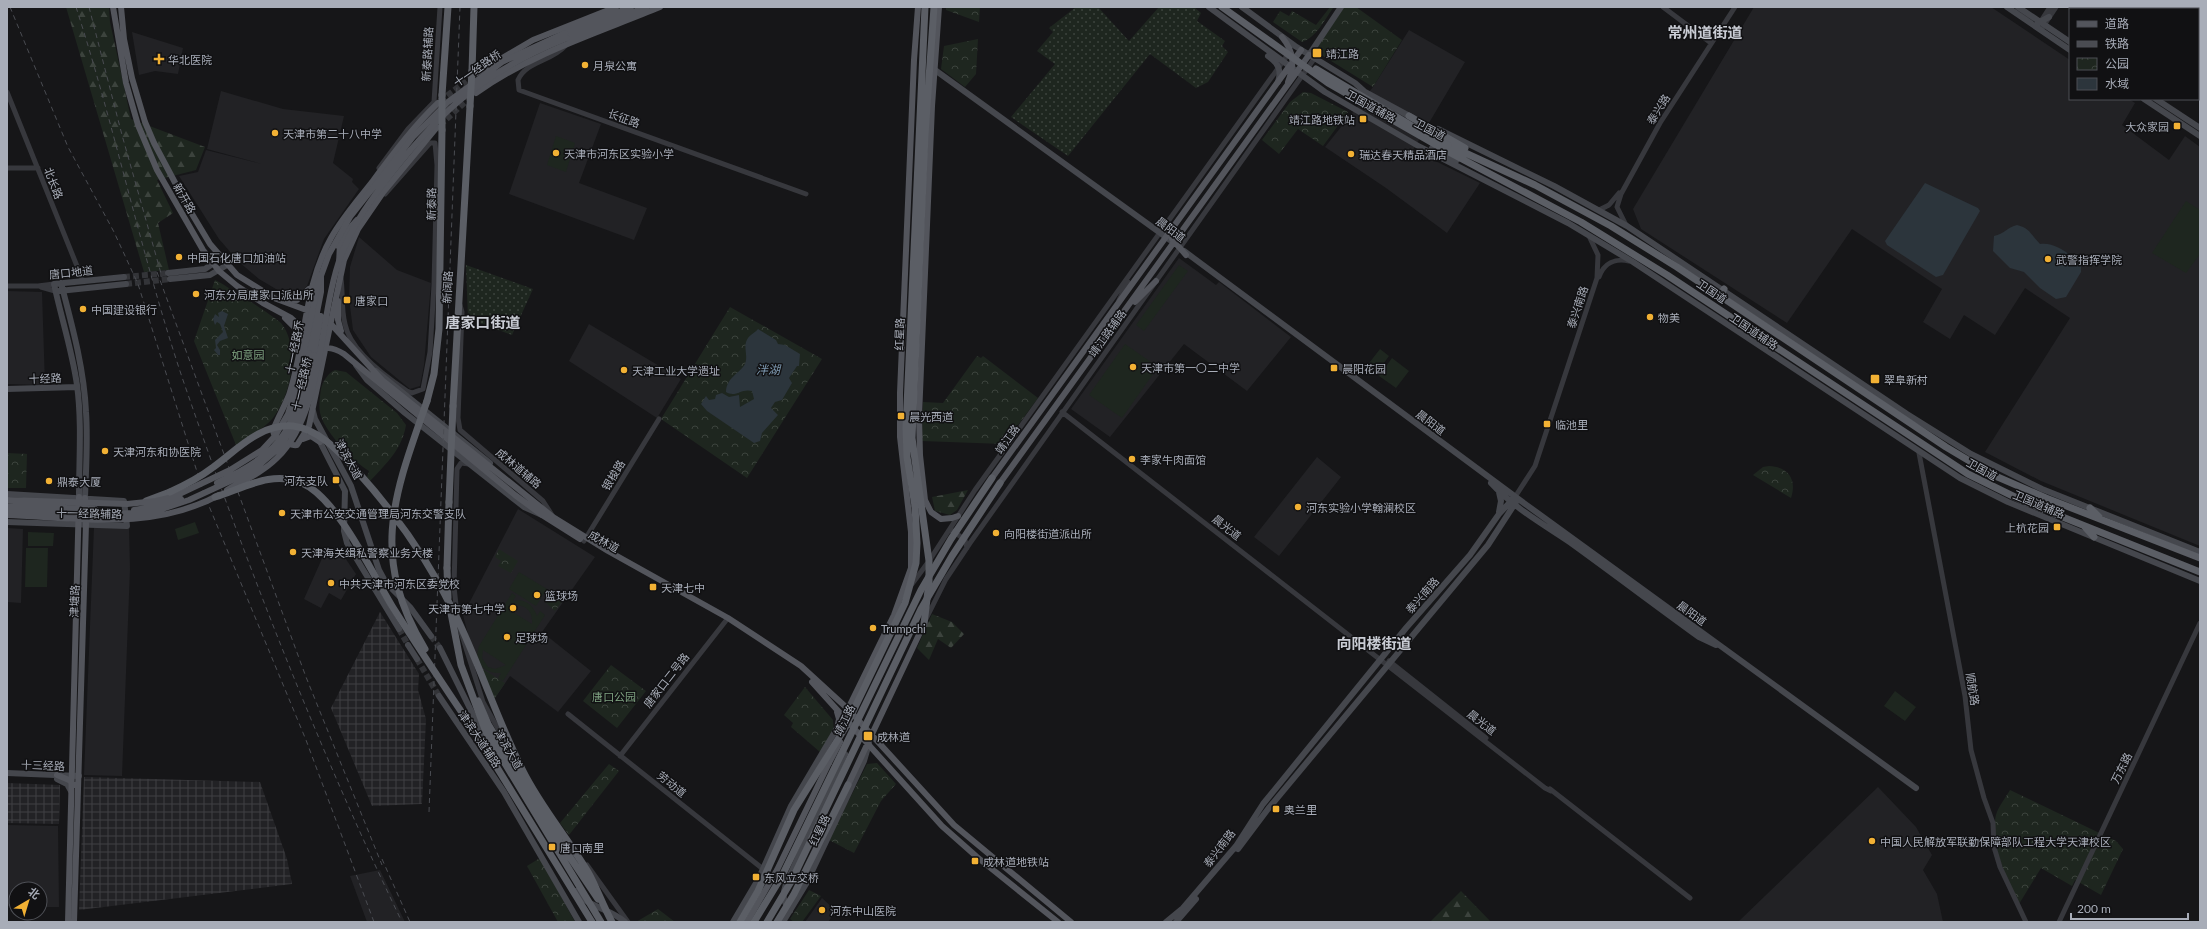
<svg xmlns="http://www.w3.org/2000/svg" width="2207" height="929" font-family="Lato,'Noto Sans SC',sans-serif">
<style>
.built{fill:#222225}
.industrial{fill:url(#industrial-grid)}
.grass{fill:url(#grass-dots)}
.forest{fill:url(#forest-firs)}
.park{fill:url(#park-crowns)}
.garden{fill:#1e261f;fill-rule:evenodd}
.water{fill:#2c353c}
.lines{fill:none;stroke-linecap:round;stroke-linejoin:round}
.secondary-tunnel{stroke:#333438;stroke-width:6;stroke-dasharray:6 3;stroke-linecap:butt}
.primary-tunnel{stroke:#333438;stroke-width:6;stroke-dasharray:6 3;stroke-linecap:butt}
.tertiary{stroke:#37383d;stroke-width:5}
.secondary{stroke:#45474d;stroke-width:6}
.primary{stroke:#53555c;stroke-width:6}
.trunk{stroke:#5b5e65;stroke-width:7}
.rail{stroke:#4a4c52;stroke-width:1;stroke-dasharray:5 4;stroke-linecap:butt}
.primary-bridge{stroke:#53555c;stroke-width:6}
.trunk-bridge{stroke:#5b5e65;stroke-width:7}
.poi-dot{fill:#f2b134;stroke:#111113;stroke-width:1.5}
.labels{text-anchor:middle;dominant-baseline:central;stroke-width:3;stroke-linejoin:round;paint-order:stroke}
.poi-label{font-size:11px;fill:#a8adb8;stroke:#111113;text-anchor:start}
.street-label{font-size:11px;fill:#a8adb8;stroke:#111113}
.park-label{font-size:11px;fill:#7fa381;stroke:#111113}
.water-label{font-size:12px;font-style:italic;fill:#7f9bb3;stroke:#111113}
.district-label{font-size:15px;font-weight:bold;fill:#c9ccd4;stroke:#111113}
</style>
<defs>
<pattern id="industrial-grid" width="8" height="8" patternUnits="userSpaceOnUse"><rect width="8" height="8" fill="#222225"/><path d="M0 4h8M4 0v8" fill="none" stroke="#3f3f43"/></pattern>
<pattern id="grass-dots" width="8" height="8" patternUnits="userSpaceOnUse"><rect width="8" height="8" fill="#1e261f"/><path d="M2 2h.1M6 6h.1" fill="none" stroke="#3c433d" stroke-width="1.8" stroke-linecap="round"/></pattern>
<pattern id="forest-firs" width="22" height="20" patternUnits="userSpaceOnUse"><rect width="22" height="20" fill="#1e261f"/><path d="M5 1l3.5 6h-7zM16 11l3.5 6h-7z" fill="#3c433d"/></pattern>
<pattern id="park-crowns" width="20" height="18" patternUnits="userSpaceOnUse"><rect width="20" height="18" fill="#1e261f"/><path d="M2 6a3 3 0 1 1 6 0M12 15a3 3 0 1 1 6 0" fill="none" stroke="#3c433d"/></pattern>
</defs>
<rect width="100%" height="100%" fill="#161618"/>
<!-- built -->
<path class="built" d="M1754 7H1991L2070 60V99H2129L2135 103 2122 125 2169 160 2185 136 2200 147V546L2041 481 1985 452 2070 318 2025 288 1995 335 1964 315 1950 339 1923 322 1942 289 1852 229 1787 323 1641 229 1633 209Z
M1409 30 1465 62 1413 150 1480 183 1447 233 1386 188 1325 147 1373 87Z
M132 32 183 48 178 74 155 71 139 75Z
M221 91 283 109 344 116 333 163 353 179 352 182 359 189 324 239 307 286 303 290 290 294 281 292 259 279 239 262 219 239 179 176 198 172 206 150 262 164 207 149Z
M540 103 601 124 579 183 647 208 634 240 509 194Z
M359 237 397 270 431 283 424 365 420 386 410 389 371 357 353 330 349 298 350 267Z
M1179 258 1216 285 1219 282 1291 337 1247 391 1184 344 1110 437 1071 409Z
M7 291 42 292 45 385 7 384Z
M589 324 681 379 657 418 569 361Z
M1317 457 1341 477 1279 556 1254 537Z
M518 509 595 557 542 632 591 671 558 712 510 676 493 701 469 638 463 615Z
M94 527 129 528 130 569 122 776 84 775Z
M7 528 23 529 21 603 7 602Z
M337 546 356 574 341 600 329 593 321 608 304 599 324 554Z
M1878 787 1916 827 1932 855 1923 870 1937 894 1943 922H1738Z
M7 825 58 826 59 907H40V889H16V906H7Z
M380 870 405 922H367L350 876Z
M822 898 836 911 828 922H805Z"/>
<!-- industrial -->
<path class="industrial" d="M380 612 419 674 418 690 426 719 422 804 372 806 331 708Z
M84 777 260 782 287 859 292 884 79 910Z
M7 783 60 785 59 824 7 823Z"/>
<!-- grass -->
<path class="grass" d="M1076 7H1098L1129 41 1159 7H1194L1201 13 1197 21 1225 41 1222 46 1228 52 1208 82 1196 88 1150 54 1068 156 1011 117 1055 64 1037 51 1053 32 1049 28Z
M466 265 533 289 512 335 468 319Z"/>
<!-- forest -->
<path class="forest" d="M66 7H109L110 22 131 119 205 147 196 170 157 180 173 213 158 223 169 270 144 272Z
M968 490 957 510 950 515 935 511 932 497Z
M932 614 952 622 964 634 951 648 938 639 929 660 917 648Z
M1461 891 1491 922 1431 921Z"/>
<!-- park -->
<path class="park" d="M946 7H980L979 22 946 10Z
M1330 7 1333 8C1325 19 1316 38 1302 42L1273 22 1280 11 1289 16 1292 11 1316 25Z
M1344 7H1356L1402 40 1373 87 1315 51Z
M978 39 976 74 965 87 941 69 944 46Z
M1303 92 1311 93 1348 112 1323 146 1298 129 1279 154 1262 140 1290 102Z
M215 280C222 283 277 318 281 323 301 348 291 394 273 418 264 429 248 437 236 445L194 341Z
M730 307 822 359 747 478 661 419Z
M977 356 981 358 983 356 1038 398 1004 444 922 441 923 402 943 403Z
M335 370 346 372 397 413 406 425C402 449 387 463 370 481L367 477 369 471C354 462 326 433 321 416 318 408 320 397 321 389 323 381 328 373 335 370Z
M7 453 27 454 26 488H7Z
M1769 466C1789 467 1797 480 1791 498L1753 475 1763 467Z
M499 549 518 561 511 573 498 566 501 561 495 557Z
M552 591 563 600 555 611 545 602Z
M611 665 646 691 617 728 583 701Z
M481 668 505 683 493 701Z
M805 687 833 720 834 731 820 752 791 727 793 723 784 715Z
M877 763 896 784 881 801 854 853 829 840 867 764Z
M609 764 619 771 569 835 560 823Z
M2010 790 2116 841 2123 849 2101 895 2075 880 2072 886 2041 868 2019 904C2007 879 1989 843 1996 815 1998 807 2006 797 2010 790Z
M540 858 575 922H558L527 866Z
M809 890 821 896 802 922H794L790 919Z
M658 909 675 922H636Z"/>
<!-- garden -->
<path class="garden" d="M556 136 575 143 566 172 547 165Z
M2186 201 2200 210V254L2186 273 2152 253Z
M1179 265 1188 271 1144 331 1136 325Z
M1125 344 1158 367 1122 418 1089 395Z
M1380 349 1389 356 1376 374 1366 367Z
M1392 358 1409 371 1396 388 1379 376Z
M195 522 199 533 178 540 175 529Z
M28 532 54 533 53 546H28Z
M26 548H48L47 587H25Z
M519 572 547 589 536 606 509 589Z
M512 593 516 596 513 601C525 598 533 605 537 616L540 611 545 615 503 681 498 678 501 673C485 674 473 662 479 646ZM516 605C528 606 533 613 532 624L508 609 483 649 508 609ZM483 650 506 665 495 669 488 667 482 658Z
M1895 691 1916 707 1905 721 1884 706Z"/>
<!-- water -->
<path class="water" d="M1925 183 1978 208 1980 211 1943 275 1936 277 1887 245 1885 241Z
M2017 225C2030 228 2031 235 2040 244 2056 242 2068 254 2081 263V272L2066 297 2056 299 2040 288 2024 272 2010 268 1993 251 1994 236C2004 234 2008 227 2017 225Z
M222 311 228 314 224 326 228 338 220 341 217 345 220 350V355H218L214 350 216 348 215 340 223 332 220 324 217 322 215 325 213 319 215 314 219 317 218 313Z
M758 329 776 340 778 344 785 345 800 354 799 366H797L789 378 792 383 782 400 775 402 771 408 778 415 762 433 760 441 754 443 707 411 701 404 706 396 709 400 715 399 716 395 722 393 729 397 739 395 740 407 754 399 752 391C741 388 736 398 726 392 726 378 740 373 745 364 748 356 744 349 746 342 749 334 754 334 758 329Z"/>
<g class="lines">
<!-- secondary-tunnel -->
<path class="secondary-tunnel" d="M124 277 168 273
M126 284 170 279
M399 629 408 645
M431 636 440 648
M417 659 439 696"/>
<!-- primary-tunnel -->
<path class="primary-tunnel" d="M440 101 474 75
M440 125 473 95"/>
<!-- tertiary -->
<path class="tertiary" d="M1663 7 1711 43
M2041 21 2050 7
M2042 28 2056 7
M565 46C552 61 526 61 518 80L519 90 806 194
M7 92 83 281
M7 168H38
M379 168 408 129 434 102 440 7
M1599 210 1609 205 1619 193
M1626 225 1617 207 1621 194 1660 123 1735 7
M1599 277C1604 263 1615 258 1629 261
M341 278C343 293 341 309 345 324 350 350 386 377 407 391L412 393 423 389 430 352 434 285 437 165 435 143H430L385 194
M7 286H38L54 284
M41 287 55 291
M1119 300 1128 282
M460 305 462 312 458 418 460 430 543 501 552 515
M1062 412 1545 788 1551 791
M1919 453 1965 696 1971 750 1984 798 1993 823 1994 847 2000 867 2026 922
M1515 497 1535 466 1597 278 1598 255 1589 236
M953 531 965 540 967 548
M584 541 659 419
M912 584 929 561 975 490 1289 53
M457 614 454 587 457 469 461 463 469 464
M926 619 946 579 970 543 1314 59
M460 629 483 702 510 750
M1389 661 1486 738
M568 714 763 869
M620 756 728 618
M1550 789 1690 898
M587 865 628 922
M2059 922 2200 623"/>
<!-- secondary -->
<path class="secondary" d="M1209 7 1325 92 1420 147 1568 223 1633 262 1960 478 2008 502 2200 581
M1242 7 1295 46 1355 83 1365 92 1413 118
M2007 7 2070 50
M2018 7 2070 42
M2038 23 2049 17
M1309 55 1341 7
M1268 56C1278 63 1282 70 1278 82
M935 70 1170 240
M2144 99 2200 136
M2156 99 2200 128
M1438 129 1554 186 1627 226 1907 414 1971 454 2042 489 2200 552
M1432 148 1457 160
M1184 251 1517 498 1916 788
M168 273 205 269 221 258
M170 279 210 275 227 265
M61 283C72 325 84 368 86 412 88 440 86 469 85 498
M59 291 126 284
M356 365 367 380 405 413 524 507 542 515
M376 371 490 463
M7 389 77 387
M313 411 315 419 351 486 379 570 386 583 410 607 431 636
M320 442 345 491 344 531 347 543 399 629
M1491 483C1514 508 1543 524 1571 543 1614 574 1656 606 1699 637L1716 645
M1499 492 1501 501 1499 512
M7 494 124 501 127 526 7 522
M79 497C79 460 82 422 77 385 72 350 61 317 54 284L124 277
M408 645 417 659
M440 648 493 755
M439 696 504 792 579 922
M7 773 79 776
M57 779 67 784 71 791
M1238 849 1268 809 1488 545 1516 502
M576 891C588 908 610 908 625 922
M790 911C783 901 782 896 786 884L845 754
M733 922 759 878 791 806 843 718
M783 922 806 884 864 761 869 744
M1166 922 1183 908 1236 846 1263 804 1406 628 1470 555 1499 514 1512 500
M1176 922 1196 899"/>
<!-- primary -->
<path class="primary" d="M113 7 126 83 138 125 157 170 203 250 219 271 237 286 263 303 291 318 304 330
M121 7 124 39 132 78 145 122 154 143 189 209 210 244 237 275 274 298 317 314 330 323 382 380 553 517 608 551 728 618 801 666 848 709 954 825 1071 922
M939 7 932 106 919 416 920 455 925 500 931 512 941 519 952 518 958 516
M565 33 631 7
M1282 37C1294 52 1295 64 1288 82
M567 38 646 7
M477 73 533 40 616 7
M476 93C532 53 597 33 660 7
M382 194 358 229 344 260 309 426 297 445C290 446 274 439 273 431 273 427 288 400 290 392 306 341 304 286 331 238 342 218 358 200 372 182 393 154 413 127 438 103
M380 196 437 127
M1172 230V239L1186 255
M339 247 347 231 357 220
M339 264 340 243
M283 301 297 300 309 289
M338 301V320L341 331
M1135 302 1156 281
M285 318 295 328 300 340
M309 353 321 292V277
M314 355C324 345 333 347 344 354L515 495 542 515 580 539
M314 355 321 316
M303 439 311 436 320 442
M992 478 1301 50
M1000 483 1309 55
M812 682 942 826 977 857 1058 922
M846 713 894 615 911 568V532L900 437V393L914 60 918 7
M837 729 839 719 837 712
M829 763 840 742
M57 775 69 780 74 785
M848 785 924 624
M68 922 79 497
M74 922 86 524 85 498"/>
<!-- trunk -->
<path class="trunk" d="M472 71 474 7
M442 95 448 7
M1409 116 1465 148
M1448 145 1535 185 1611 226 1677 267 1946 447 1993 475 2046 498 2200 558
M1445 150 1581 222 1667 275 1968 474 2025 502 2200 572
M1719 296 1724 289
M427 401 434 374 439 329 442 130
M453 406 470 106
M146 501 170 492
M915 506 907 457 906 428 925 7
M2090 508 2099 517
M2085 527 2094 537
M447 568 449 502
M924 624 929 582V561L912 438 925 135 934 7
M477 735 592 922"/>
<!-- rail -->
<path class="rail" d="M10 7 68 147 114 232 138 284 204 494 306 740 374 922
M76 7C116 131 142 259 184 383 247 566 318 748 402 922
M89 7 122 135 162 277
M157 272 306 677 382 865
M429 812 460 7
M382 859 410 922"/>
<!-- primary-bridge -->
<path class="primary-bridge" d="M217 483C289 449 294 427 309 353
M227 490C245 480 263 472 277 458 325 411 318 314 342 253 353 224 372 198 391 174 443 107 488 70 567 38
M7 500 127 504 156 501 173 497 230 470 262 450 275 436 288 414 298 380 318 284 329 254 350 217 413 137 448 102 502 62 565 33
M7 506 95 509
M7 510 111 514 153 512 189 500 252 471 278 449 295 424 304 399 314 355
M134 510 159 506 181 499
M7 515C79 518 153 531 219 495
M747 922 777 870 829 763"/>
<!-- trunk-bridge -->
<path class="trunk-bridge" d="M1222 7 1328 83 1445 150
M1316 69 1412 126 1448 145
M442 95V130
M470 106 472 71
M170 492C185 485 199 478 212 468 236 451 260 423 293 426 319 429 339 452 356 470 395 513 429 561 455 614 480 665 497 720 523 771 541 807 567 837 588 872 597 888 603 906 612 922
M215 497C244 488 272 470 302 483 337 498 372 573 392 606 419 649 448 692 477 735
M449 502 453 406
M447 568 448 598
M450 608 461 665 486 732 601 922
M425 649C369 556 394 495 427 401
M478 701 488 724 553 832 598 899
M740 922 758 891 794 810 845 728 905 603 916 563 917 543 915 506
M754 922 782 876 921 590 951 539 992 478
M767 922 792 880 921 609 952 556 1000 483
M777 922 794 894 848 785"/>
</g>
<!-- markers -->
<g class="poi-dot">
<rect x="1312" y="48" width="10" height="10" rx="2"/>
<path d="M157 53h4v4h4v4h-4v4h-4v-4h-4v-4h4z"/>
<circle cx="585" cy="65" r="4"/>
<rect x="1359" y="115" width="8" height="8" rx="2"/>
<rect x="2173" y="122" width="8" height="8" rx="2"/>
<circle cx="275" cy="133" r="4"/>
<circle cx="556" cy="153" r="4"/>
<circle cx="1351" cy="154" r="4"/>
<circle cx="179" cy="257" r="4"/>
<circle cx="2048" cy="259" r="4"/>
<circle cx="196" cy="294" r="4"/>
<rect x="343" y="296" width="8" height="8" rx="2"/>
<circle cx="83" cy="309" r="4"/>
<circle cx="1650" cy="317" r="4"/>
<circle cx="1133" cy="367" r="4"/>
<rect x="1330" y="364" width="8" height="8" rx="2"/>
<circle cx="624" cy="370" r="4"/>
<rect x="1870" y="374" width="10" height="10" rx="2"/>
<rect x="897" y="412" width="8" height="8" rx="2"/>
<rect x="1543" y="420" width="8" height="8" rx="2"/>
<circle cx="105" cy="451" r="4"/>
<circle cx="1132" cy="459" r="4"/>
<rect x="332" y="476" width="8" height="8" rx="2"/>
<circle cx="49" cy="481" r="4"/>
<circle cx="1298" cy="507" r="4"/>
<circle cx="282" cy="513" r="4"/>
<rect x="2053" y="523" width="8" height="8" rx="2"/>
<circle cx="996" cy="533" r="4"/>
<circle cx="293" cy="552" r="4"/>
<circle cx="331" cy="583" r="4"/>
<rect x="649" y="583" width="8" height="8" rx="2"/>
<circle cx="537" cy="595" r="4"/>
<circle cx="513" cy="608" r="4"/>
<circle cx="873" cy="628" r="4"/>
<circle cx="507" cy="637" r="4"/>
<rect x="863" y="731" width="10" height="10" rx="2"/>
<rect x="1272" y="805" width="8" height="8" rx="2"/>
<circle cx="1872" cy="841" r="4"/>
<rect x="548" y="843" width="8" height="8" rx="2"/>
<rect x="971" y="857" width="8" height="8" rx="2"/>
<rect x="752" y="873" width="8" height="8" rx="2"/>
<circle cx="822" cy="910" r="4"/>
</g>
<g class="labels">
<!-- poi labels -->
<g class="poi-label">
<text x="1326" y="53">靖江路</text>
<text x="168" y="59">华北医院</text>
<text x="593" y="65">月泉公寓</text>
<text x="1355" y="119" text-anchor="end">靖江路地铁站</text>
<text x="2169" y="126" text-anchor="end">大众家园</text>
<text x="283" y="133">天津市第二十八中学</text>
<text x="564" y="153">天津市河东区实验小学</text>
<text x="1359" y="154">瑞达春天精品酒店</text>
<text x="187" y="257">中国石化唐口加油站</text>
<text x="2056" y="259">武警指挥学院</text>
<text x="204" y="294">河东分局唐家口派出所</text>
<text x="355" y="300">唐家口</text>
<text x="91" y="309">中国建设银行</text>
<text x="1658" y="317">物美</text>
<text x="1141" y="367">天津市第一〇二中学</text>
<text x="1342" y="368">晨阳花园</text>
<text x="632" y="370">天津工业大学遗址</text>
<text x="1884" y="379">翠阜新村</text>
<text x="909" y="416">晨光西道</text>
<text x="1555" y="424">临池里</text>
<text x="113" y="451">天津河东和协医院</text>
<text x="1140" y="459">李家牛肉面馆</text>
<text x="328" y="480" text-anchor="end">河东支队</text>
<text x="57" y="481">鼎泰大厦</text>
<text x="1306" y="507">河东实验小学翰澜校区</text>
<text x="290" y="513">天津市公安交通管理局河东交警支队</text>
<text x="2049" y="527" text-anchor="end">上杭花园</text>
<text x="1004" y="533">向阳楼街道派出所</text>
<text x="301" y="552">天津海关缉私警察业务大楼</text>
<text x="339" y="583">中共天津市河东区委党校</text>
<text x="661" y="587">天津七中</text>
<text x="545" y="595">篮球场</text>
<text x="505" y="608" text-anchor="end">天津市第七中学</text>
<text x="881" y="628">Trumpchi</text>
<text x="515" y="637">足球场</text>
<text x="877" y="736">成林道</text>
<text x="1284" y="809">奥兰里</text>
<text x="1880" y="841">中国人民解放军联勤保障部队工程大学天津校区</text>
<text x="560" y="847">唐口南里</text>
<text x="983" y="861">成林道地铁站</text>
<text x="764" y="877">东风立交桥</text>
<text x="830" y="910">河东中山医院</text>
</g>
<!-- street labels -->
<g class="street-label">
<text transform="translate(427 54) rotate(-87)">新泰路辅路</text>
<text transform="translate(477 68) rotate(-35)">十一经路桥</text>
<text transform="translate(1371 106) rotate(29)">卫国道辅路</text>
<text transform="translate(1658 109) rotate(-58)">泰兴路</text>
<text transform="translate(624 118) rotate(20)">长征路</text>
<text transform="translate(1430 129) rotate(28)">卫国道</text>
<text transform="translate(54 183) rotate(69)">北长路</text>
<text transform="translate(185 198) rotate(60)">新开路</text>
<text transform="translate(431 204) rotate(-89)">新泰路</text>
<text transform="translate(1171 229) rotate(37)">晨阳道</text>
<text transform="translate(71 272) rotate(-6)">唐口地道</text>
<text transform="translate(447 287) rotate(-87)">新阔路</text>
<text transform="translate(1712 291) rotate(34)">卫国道</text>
<text transform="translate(1577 307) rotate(-72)">泰兴南路</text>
<text transform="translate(1754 331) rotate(34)">卫国道辅路</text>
<text transform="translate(1107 333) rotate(-54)">靖江路辅路</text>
<text transform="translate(899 334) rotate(-88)">红星路</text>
<text transform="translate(294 347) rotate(-79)">十一经路乔</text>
<text transform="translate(45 378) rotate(-2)">十经路</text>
<text transform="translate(301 384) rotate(-77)">十一经路桥</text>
<text transform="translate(1431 422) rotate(37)">晨阳道</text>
<text transform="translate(1007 439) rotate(-54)">靖江路</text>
<text transform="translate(349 459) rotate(62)">津滨大道</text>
<text transform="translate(519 468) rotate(40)">成林道辅路</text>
<text transform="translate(1982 469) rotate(29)">卫国道</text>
<text transform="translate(613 475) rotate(-59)">银梭路</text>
<text transform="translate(2039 504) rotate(23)">卫国道辅路</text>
<text transform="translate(89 513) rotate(1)">十一经路辅路</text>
<text transform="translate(1227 527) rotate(38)">晨光道</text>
<text transform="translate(604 541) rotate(29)">成林道</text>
<text transform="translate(1422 595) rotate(-49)">泰兴南路</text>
<text transform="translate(74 601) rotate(-88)">津塘路</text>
<text transform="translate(1692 613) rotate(36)">晨阳道</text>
<text transform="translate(666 680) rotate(-52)">唐家口二号路</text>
<text transform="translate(1973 689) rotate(81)">顺航路</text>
<text transform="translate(844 720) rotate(-64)">靖江路</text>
<text transform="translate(1482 722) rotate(38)">晨光道</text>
<text transform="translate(480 739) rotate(56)">津滨大道辅路</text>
<text transform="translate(509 749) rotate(60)">津滨大道</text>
<text transform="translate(43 765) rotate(2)">十三经路</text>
<text transform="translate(2121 768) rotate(-64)">万东路</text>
<text transform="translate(672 784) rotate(39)">劳动道</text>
<text transform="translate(819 830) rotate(-65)">红星路</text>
<text transform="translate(1219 848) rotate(-53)">泰兴南路</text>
</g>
<!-- park labels -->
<g class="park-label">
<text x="248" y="354">如意园</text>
<text x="614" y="696">唐口公园</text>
</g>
<!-- water labels -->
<g class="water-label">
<text x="768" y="369">泮湖</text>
</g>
<!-- district labels -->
<g class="district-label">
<text x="1705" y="32">常州道街道</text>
<text x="483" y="322">唐家口街道</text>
<text x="1374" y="643">向阳楼街道</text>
</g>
</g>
<!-- border -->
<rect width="2207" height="929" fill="none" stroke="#a8adb8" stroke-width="16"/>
<!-- legend -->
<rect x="2069" y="8" width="130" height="92" fill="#111113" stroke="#4d4f55"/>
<rect x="2077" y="21" width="20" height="6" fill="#53555c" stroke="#4d4f55"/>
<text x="2105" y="28" font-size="12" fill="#a8adb8">道路</text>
<rect x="2077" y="41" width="20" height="6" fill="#4a4c52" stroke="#4d4f55"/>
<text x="2105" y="48" font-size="12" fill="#a8adb8">铁路</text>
<rect x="2077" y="58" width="20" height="12" fill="url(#park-crowns)" stroke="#4d4f55"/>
<text x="2105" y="68" font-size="12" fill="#a8adb8">公园</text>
<rect x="2077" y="78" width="20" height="12" fill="#2c353c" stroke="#4d4f55"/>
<text x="2105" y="88" font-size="12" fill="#a8adb8">水域</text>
<!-- north arrow -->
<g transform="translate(28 901) rotate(38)"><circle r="19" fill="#111113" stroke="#4d4f55"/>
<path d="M0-3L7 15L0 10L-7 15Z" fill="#f2b134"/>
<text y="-6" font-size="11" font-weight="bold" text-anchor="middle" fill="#a8adb8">北</text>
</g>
<!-- scale -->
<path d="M2071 913v6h117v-6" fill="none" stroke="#a8adb8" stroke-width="2"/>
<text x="2077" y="913" font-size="12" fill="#a8adb8" stroke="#111113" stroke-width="3" paint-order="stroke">200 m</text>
</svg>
